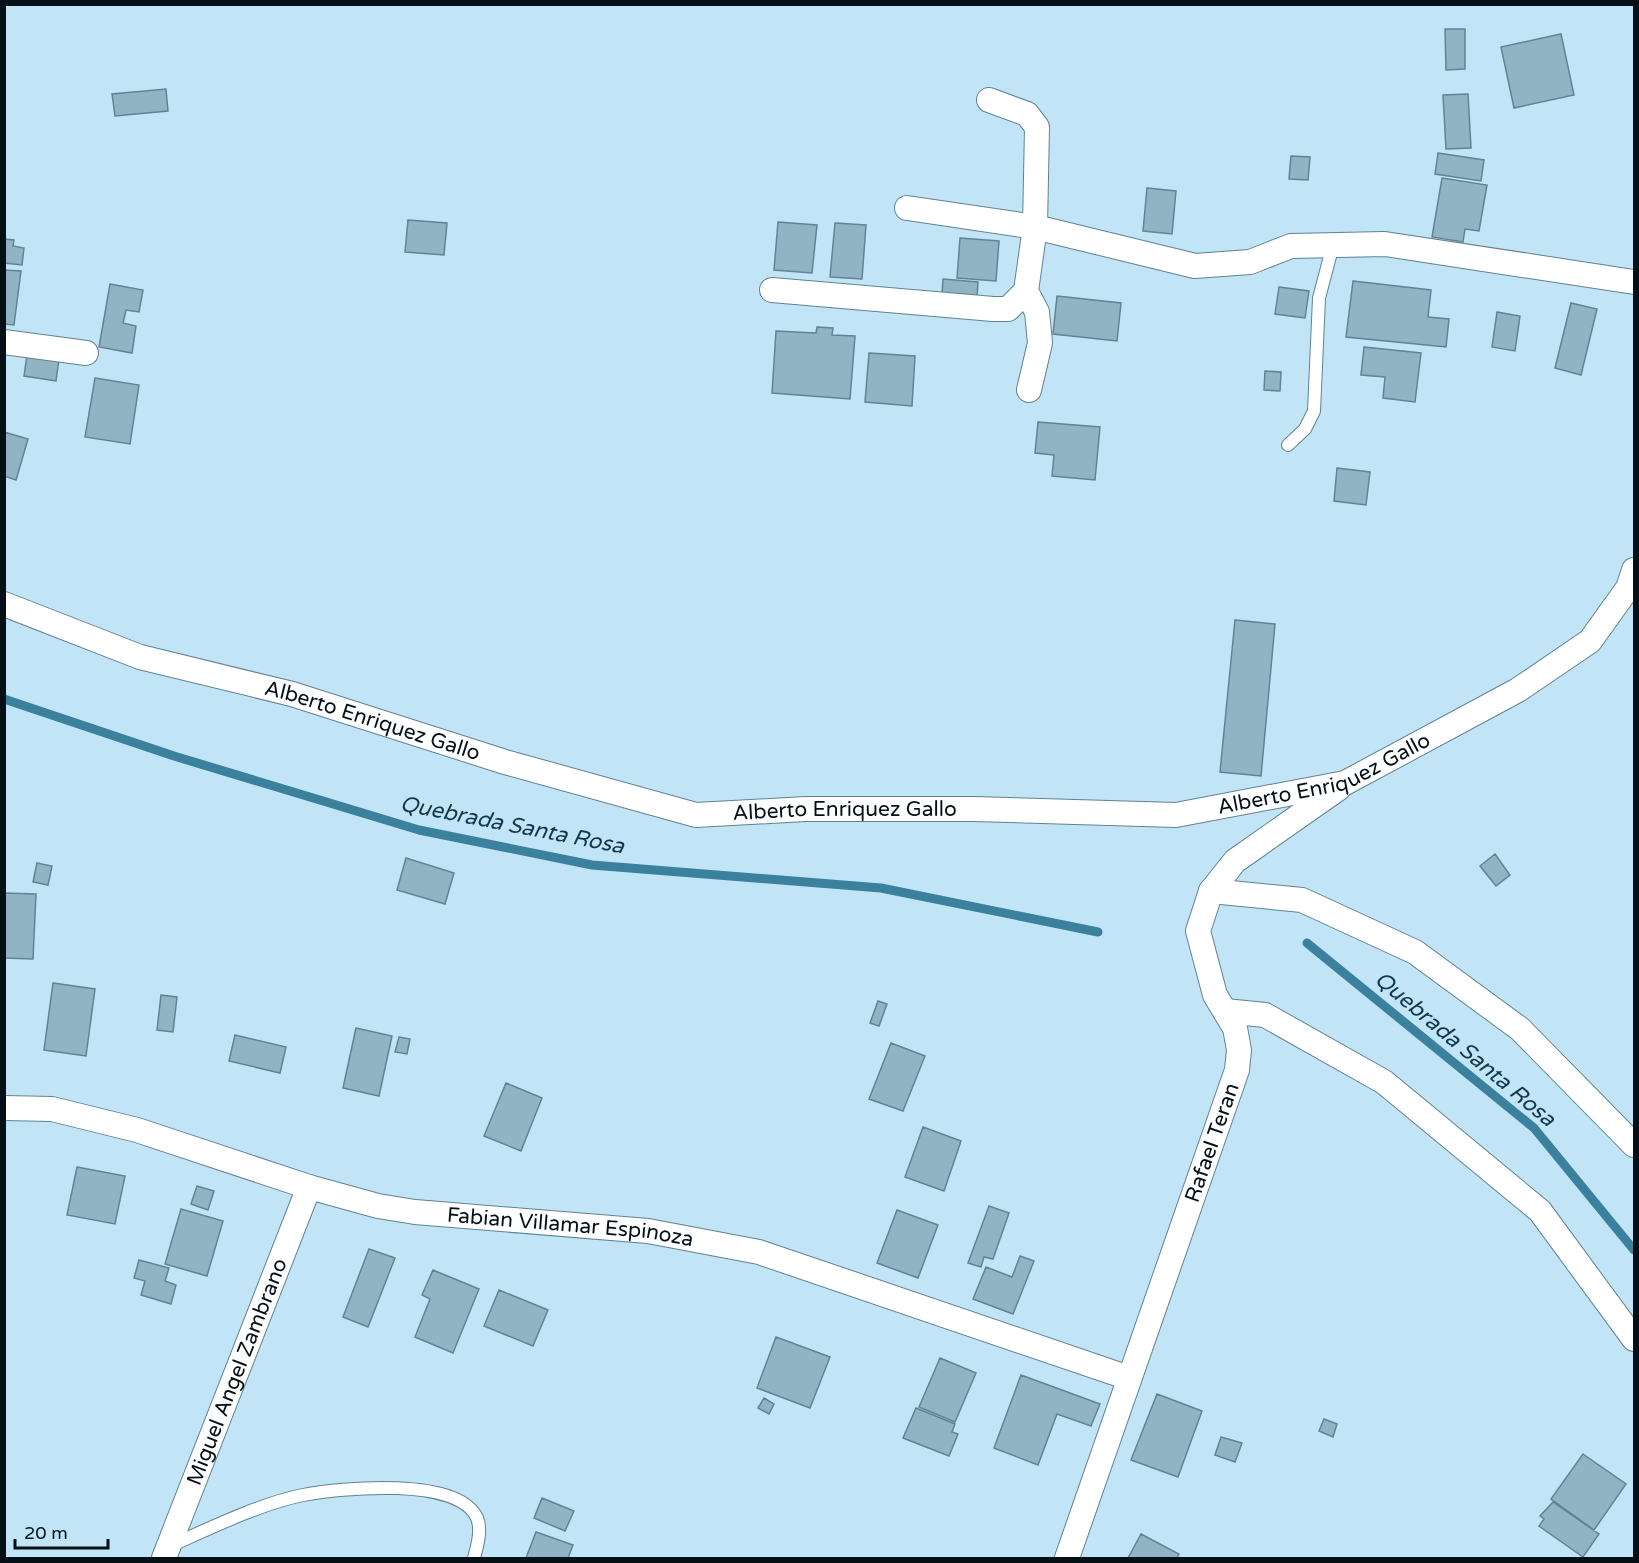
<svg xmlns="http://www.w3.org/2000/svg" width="1639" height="1563" font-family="'Varela Round',sans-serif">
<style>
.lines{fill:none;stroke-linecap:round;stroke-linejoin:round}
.stream{stroke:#3b819e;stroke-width:9}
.building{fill:#91b4c5;stroke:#628393;stroke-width:1.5}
.lane-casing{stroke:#608292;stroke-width:14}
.street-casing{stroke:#608292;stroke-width:26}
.lane{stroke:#fff;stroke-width:12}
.street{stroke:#fff;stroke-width:24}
.labels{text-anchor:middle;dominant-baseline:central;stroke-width:4.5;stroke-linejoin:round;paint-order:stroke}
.street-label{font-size:21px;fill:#041016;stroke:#c1e5f7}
.water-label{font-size:22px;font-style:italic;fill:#0e394a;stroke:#c1e5f7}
</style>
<rect width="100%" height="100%" fill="#c1e5f7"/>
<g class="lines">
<!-- stream -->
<path class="stream" d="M4 699 174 756 419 830 592 865 881 888 1098 932
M1307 943 1534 1128 1634 1250"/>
</g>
<!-- building -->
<path class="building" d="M1445 29H1465V69L1446 70Z
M1561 34 1574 95 1514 108 1501 47Z
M166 89 168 111 115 116 112 94Z
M1468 94 1471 148 1446 149 1443 95Z
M1438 153 1484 160 1481 181 1435 174Z
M1291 156 1310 157 1308 180 1289 179Z
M1442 178 1487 185 1479 231 1465 229 1463 242 1432 237Z
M1147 188 1176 191 1172 234 1143 231Z
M408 220 447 223 444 255 405 252Z
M778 222 817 225 812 273 774 270Z
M835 223 866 225 862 279 830 277Z
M960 238 999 241 996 281 957 278Z
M4 239 14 240 13 246 24 248 22 265 4 263Z
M4 270 21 271 14 325 4 324Z
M943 279 978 282 977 298 942 295Z
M1353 281 1431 290 1428 317 1449 319 1446 347 1346 337Z
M110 284 143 290 139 312 126 310 123 323 136 326 132 353 99 347Z
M1279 287 1309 291 1305 318 1275 314Z
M1057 296 1121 303 1117 341 1053 334Z
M1571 303 1597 309 1581 375 1555 368Z
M1497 312 1520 316 1515 351 1492 347Z
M817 327 833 328 832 335 855 336 850 399 772 393 776 331 816 333Z
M1364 347 1421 353 1415 402 1383 398 1385 377 1361 375Z
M869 353 915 356 912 406 865 402Z
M27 354 59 359 56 381 24 376Z
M1265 371 1281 372 1280 391 1264 390Z
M95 378 139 385 130 444 85 437Z
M1038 422 1100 427 1095 480 1052 476 1054 455 1035 453Z
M4 432 28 439 16 480 4 476Z
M1337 468 1370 472 1366 505 1334 501Z
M1235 620 1275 624 1261 776 1220 772Z
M1495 854 1510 875 1496 886 1480 866Z
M406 858 454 873 445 904 397 890Z
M37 863 52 866 48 885 33 882Z
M4 893 36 894 33 959 4 958Z
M53 983 95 989 86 1056 44 1050Z
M161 995 177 997 173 1032 157 1030Z
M878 1001 887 1004 879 1026 870 1023Z
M356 1028 392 1036 379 1096 343 1088Z
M235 1035 286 1047 280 1073 229 1061Z
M399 1037 410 1039 407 1054 395 1052Z
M891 1043 925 1056 903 1111 869 1099Z
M506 1083 542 1098 521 1151 484 1136Z
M923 1127 961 1141 944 1191 905 1177Z
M77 1167 125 1176 115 1224 67 1215Z
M197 1186 214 1191 208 1210 191 1204Z
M989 1206 1009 1213 993 1259 984 1257 981 1267 968 1263Z
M181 1209 223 1221 207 1276 165 1264Z
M897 1210 938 1225 918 1278 877 1263Z
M369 1249 395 1258 368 1327 343 1317Z
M1020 1256 1034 1261 1013 1314 973 1299 986 1267 1012 1277Z
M139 1260 169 1268 165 1281 176 1285 171 1304 141 1295 145 1281 134 1278Z
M433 1270 479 1289 453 1353 415 1337 430 1299 422 1295Z
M499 1290 548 1310 533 1346 484 1326Z
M776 1337 830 1357 810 1408 757 1388Z
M940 1358 976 1373 955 1422 919 1407Z
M1021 1375 1100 1404 1091 1426 1057 1414 1038 1465 994 1448Z
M1157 1394 1202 1411 1178 1477 1131 1460Z
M764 1398 774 1404 769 1414 758 1408Z
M916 1408 955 1424 952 1432 958 1434 949 1456 903 1438Z
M1324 1419 1337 1424 1333 1437 1319 1431Z
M1221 1437 1242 1443 1235 1462 1215 1455Z
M1583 1454 1626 1484 1594 1530 1551 1499Z
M542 1498 574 1511 565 1531 534 1518Z
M1553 1502 1599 1534 1583 1557 1539 1526 1544 1519 1540 1516Z
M536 1532 573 1545 568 1558H526Z
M1141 1534 1179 1554 1177 1558H1128Z"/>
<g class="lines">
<!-- lane casing -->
<g class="lane-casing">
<path id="lane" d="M1288 445 1305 429 1314 411 1319 298 1333 245
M170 1546C208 1529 262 1503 303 1495 340 1488 458 1476 477 1518 482 1530 477 1547 474 1558"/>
</g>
<!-- street casing -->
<g class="street-casing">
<g id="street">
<path d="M989 100 1027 114 1037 127 1035 227 1026 291 1037 312 1040 343 1029 390"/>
<path d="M907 208 1035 227 1195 266 1250 262 1291 246 1385 244 1634 282"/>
<path d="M772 290 993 309H1008L1026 291"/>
<path d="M4 342 86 353"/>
<path id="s1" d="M4 604 140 657 292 694 505 762 696 815 806 809H974L1176 815 1345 783 1518 690 1590 641 1628 588 1634 570"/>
<path d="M1211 891 1302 900 1415 952 1520 1029 1634 1145"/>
<path d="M1225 1011 1265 1015 1384 1082 1540 1211 1634 1339"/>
<path id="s2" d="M4 1108 52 1109 137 1130 309 1187 378 1206 415 1212 648 1231 759 1252 1129 1378"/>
<path id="s3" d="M164 1558 309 1187"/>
<path id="s4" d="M1067 1558 1237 1070 1239 1050 1235 1028 1215 995 1198 931 1211 891 1235 861 1339 788"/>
</g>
</g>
<!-- lane -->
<use href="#lane" class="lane"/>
<!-- street -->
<use href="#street" class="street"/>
</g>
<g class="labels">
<!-- street labels -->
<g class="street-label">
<text stroke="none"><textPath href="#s1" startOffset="387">Alberto Enriquez Gallo</textPath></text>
<text stroke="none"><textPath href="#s1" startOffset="1359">Alberto Enriquez Gallo</textPath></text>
<text stroke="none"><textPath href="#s1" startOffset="873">Alberto Enriquez Gallo</textPath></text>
<text stroke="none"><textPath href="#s4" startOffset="440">Rafael Teran</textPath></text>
<text stroke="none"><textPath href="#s2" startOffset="582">Fabian Villamar Espinoza</textPath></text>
<text stroke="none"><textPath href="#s3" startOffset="200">Miguel Angel Zambrano</textPath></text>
</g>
<!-- water labels -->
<g class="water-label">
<text transform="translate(512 825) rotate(11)">Quebrada Santa Rosa</text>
<text transform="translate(1465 1049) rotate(40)">Quebrada Santa Rosa</text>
</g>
</g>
<!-- border -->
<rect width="1639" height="1563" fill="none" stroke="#041016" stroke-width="12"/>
<!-- scale -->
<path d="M15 1539v9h93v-9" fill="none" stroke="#041016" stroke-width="3"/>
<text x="24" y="1539" font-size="18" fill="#041016" stroke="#c1e5f7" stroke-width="4.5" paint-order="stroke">20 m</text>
</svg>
